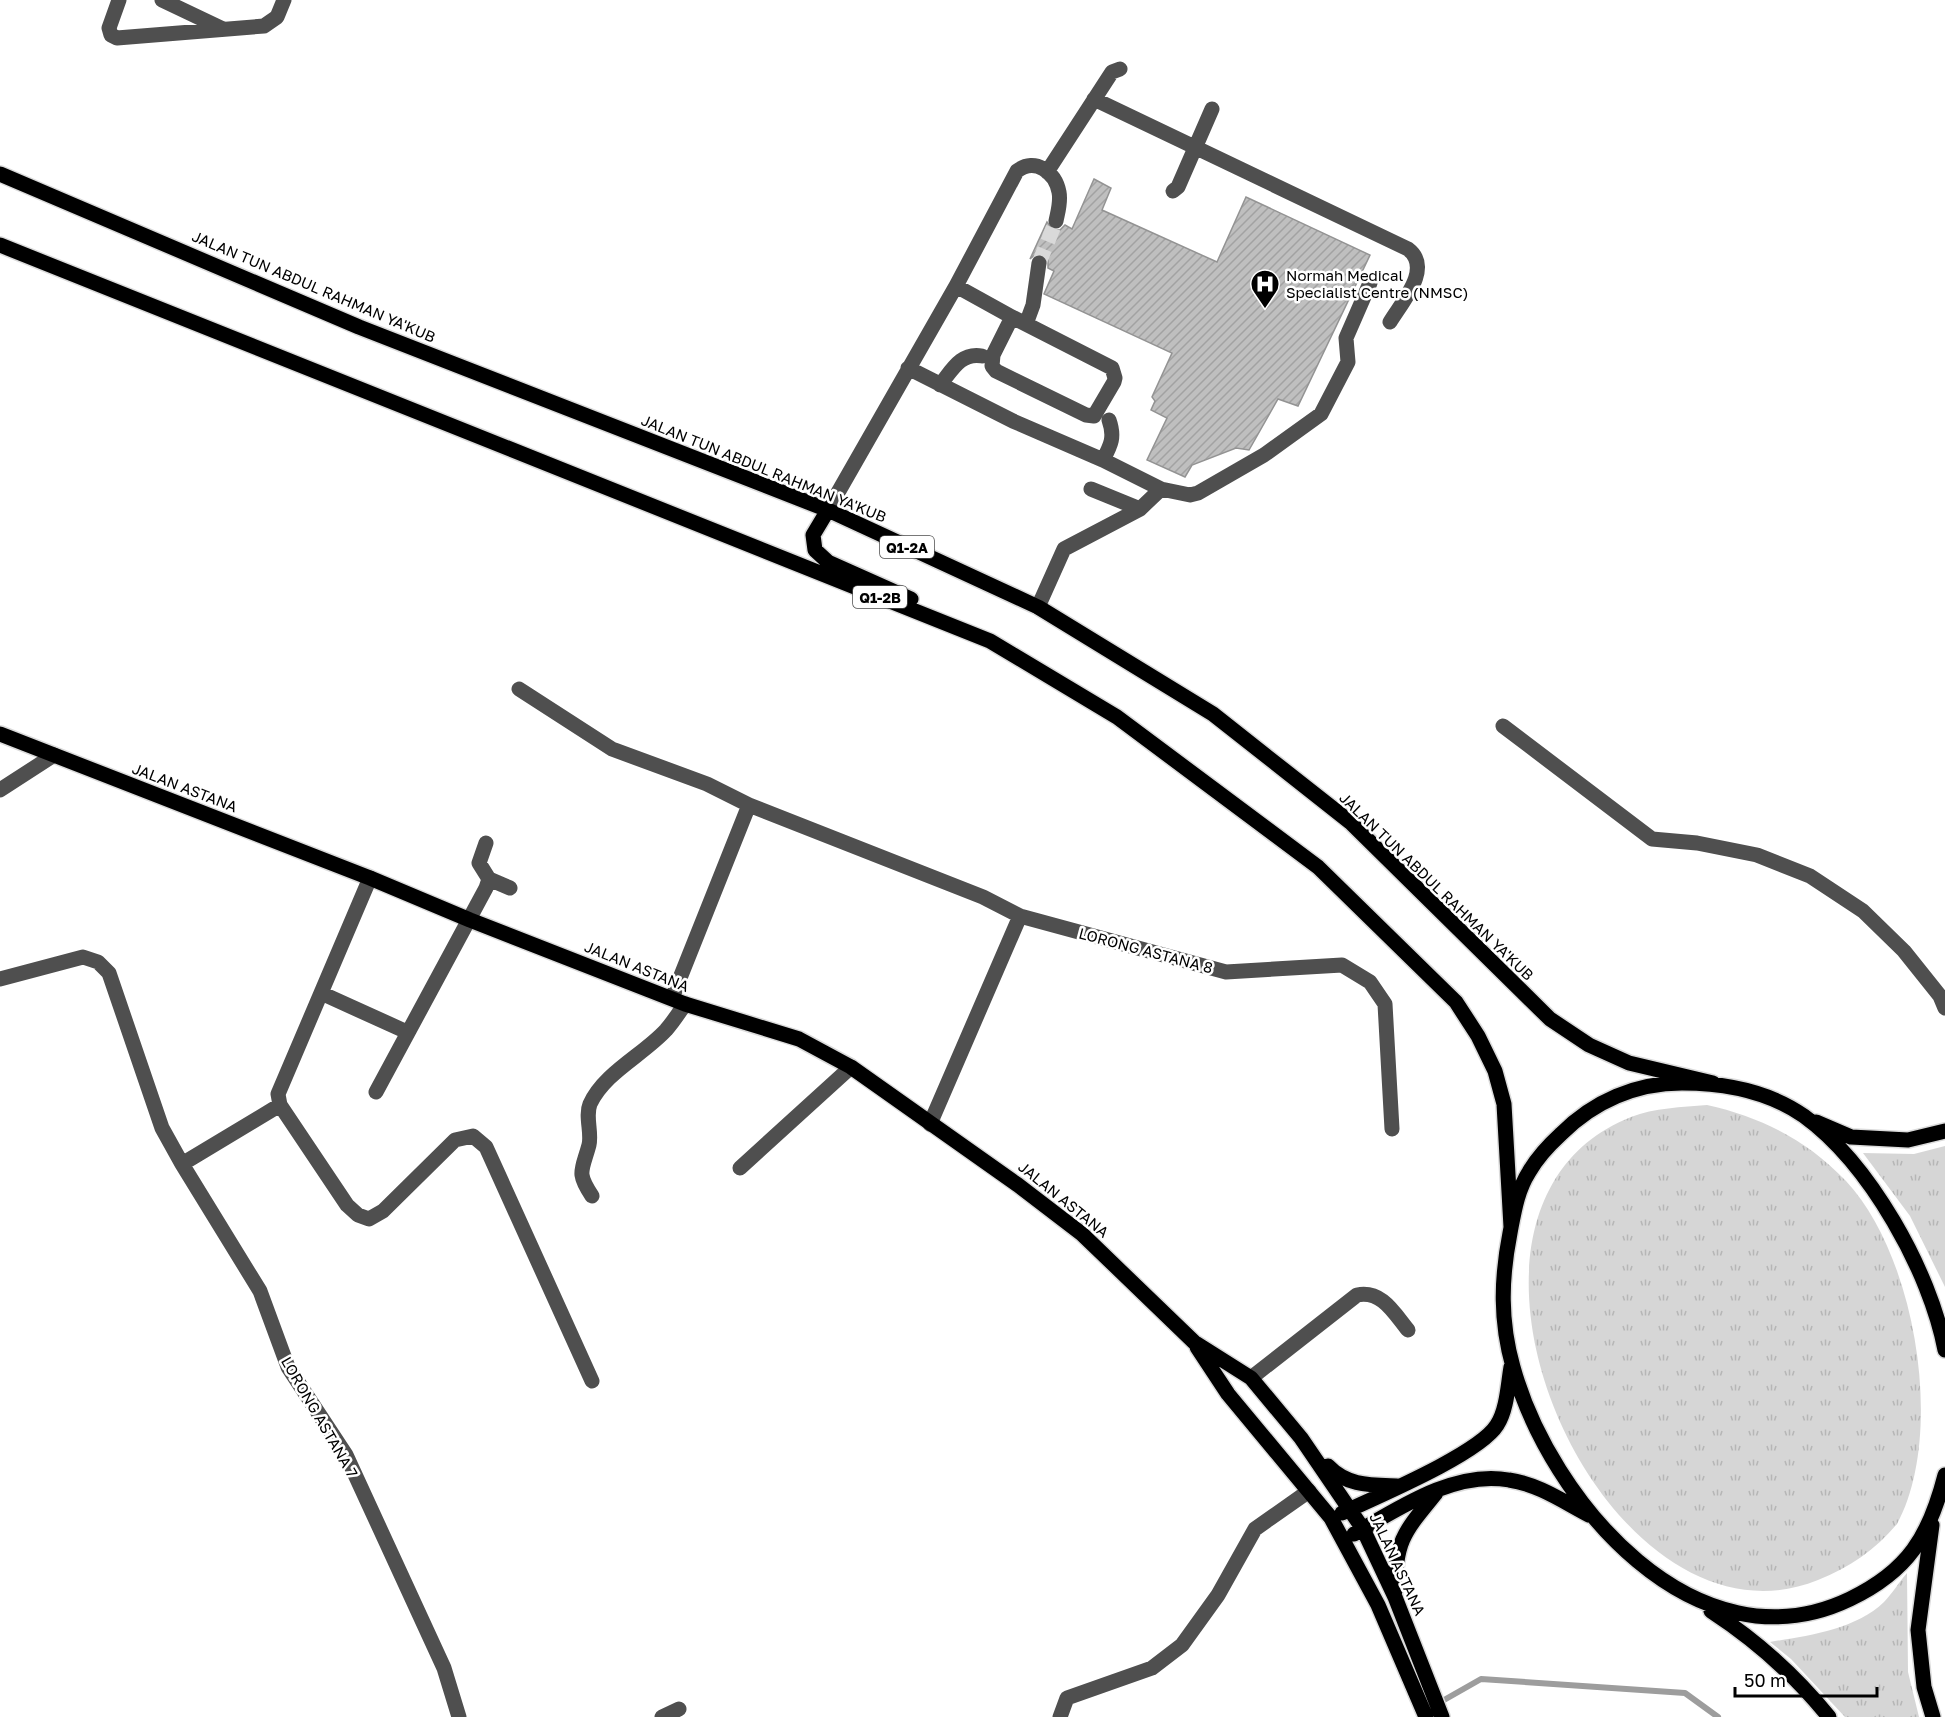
<svg xmlns="http://www.w3.org/2000/svg" width="1945" height="1717" font-family="'Golos Text',sans-serif">
<style>
.grass{fill:url(#grass-tufts)}
.lines{fill:none;stroke-linecap:round;stroke-linejoin:round}
.stream{stroke:#9d9d9d;stroke-width:6}
.building{fill:url(#building-hatch);stroke:#939393;stroke-width:1.5}
.minor-tunnel{stroke:#d9d9d9;stroke-width:15;stroke-dasharray:15 8;stroke-linecap:butt}
.major-casing{stroke:#dbdbdb;stroke-width:18}
.minor{stroke:#4f4f4f;stroke-width:15}
.major{stroke:#000;stroke-width:15}
.labels{text-anchor:middle;dominant-baseline:central;stroke-width:5;stroke-linejoin:round;paint-order:stroke}
.shield{fill:#fff;stroke:#4c4c4c;stroke-width:1.5}
.shield-label{font-size:14px;font-weight:bold;fill:#000}
.poi-label{font-size:15px;fill:#000;stroke:#fff;text-anchor:start}
.street-label{font-size:15px;fill:#000;stroke:#fff}
</style>
<defs>
<pattern id="grass-tufts" width="24" height="20" patternUnits="userSpaceOnUse" patternTransform="scale(1.5)"><rect width="24" height="20" fill="#d6d6d6"/><path d="M3 7l-1-3M5 7V3M7 7l1-3M15 17l-1-3M17 17v-4M19 17l1-3" fill="none" stroke="#b6b6b6"/></pattern>
<pattern id="building-hatch" width="6" height="6" patternUnits="userSpaceOnUse" patternTransform="scale(1.5)"><rect width="6" height="6" fill="#bfbfbf"/><path d="M-1 1l2-2M0 6l6-6M5 7l2-2" fill="none" stroke="#a2a2a2"/></pattern>
</defs>
<rect width="100%" height="100%" fill="#fff"/>
<!-- grass -->
<path class="grass" d="M1707 1105C1761 1117 1807 1140 1846 1181 1917 1257 1945 1436 1897 1524 1875 1550 1850 1567 1818 1580 1603 1667 1400 1208 1631 1117 1654 1108 1682 1107 1707 1105Z
M1945 1146V1287L1910 1216 1863 1153 1914 1154Z
M1907 1573 1908 1672 1919 1717H1845L1791 1659 1770 1642C1806 1636 1855 1630 1884 1602 1892 1594 1899 1582 1907 1573Z"/>
<g class="lines">
<!-- stream -->
<path class="stream" d="M1437 1704 1481 1679 1685 1693 1718 1717"/>
</g>
<!-- building -->
<path class="building" d="M1094 179 1111 188 1102 210 1217 262 1246 197 1370 255 1298 406 1278 399 1249 450 1236 448 1192 465 1185 477 1147 460 1167 418 1151 410 1155 401 1152 397 1172 353 1044 294 1054 271 1048 268V260L1045 255 1036 254 1030 259 1047 222 1053 230H1060L1065 225 1072 229Z"/>
<g class="lines">
<!-- minor-tunnel -->
<path class="minor-tunnel" d="M1039 263 1056 221"/>
<!-- major casing -->
<g class="major-casing">
<path id="major" d="M0 174 359 327 828 510 1038 607 1213 714 1350 822 1550 1019 1589 1045 1629 1063 1713 1083
M0 245 990 641 1117 717 1318 867 1456 1002 1478 1036 1495 1071 1504 1104 1511 1227
M828 510 813 535 815 550 828 562 911 599
M0 734 370 878 470 920 685 1004 799 1039 851 1067 1018 1185 1082 1234 1194 1342 1251 1378 1301 1438 1363 1529 1395 1597 1442 1717
M1816 1122 1851 1137 1908 1140 1945 1131
M1197 1347 1228 1394 1331 1518 1378 1605 1426 1717
M1945 1350C1930 1271 1870 1164 1804 1116 1768 1091 1724 1083 1682 1083 1636 1083 1594 1101 1561 1134 1549 1145 1537 1158 1529 1172 1517 1191 1514 1212 1510 1233 1501 1279 1500 1321 1513 1367 1550 1501 1696 1673 1850 1599 1908 1571 1929 1537 1945 1475
M1328 1466C1347 1486 1370 1485 1397 1486
M1342 1513C1376 1497 1479 1454 1497 1425 1507 1410 1508 1384 1511 1367
M1932 1525 1918 1630 1924 1687 1933 1717
M1354 1534C1399 1508 1455 1470 1509 1480 1538 1484 1564 1502 1589 1515
M1395 1591C1395 1540 1405 1531 1436 1493
M1711 1611C1757 1641 1795 1675 1829 1717"/>
</g>
<!-- minor -->
<path class="minor" d="M119 0 109 28 111 35 117 38 264 26 277 17 284 0
M162 0 223 29
M1094 99 1408 249C1433 268 1402 302 1390 322
M1047 172 1112 72 1120 69
M1173 191 1178 187 1212 109
M956 286 1012 317
M1012 317 1112 368 1115 378 1114 382 1094 416 1086 415 996 371 992 366 993 355Z
M1026 324 1033 305 1039 263
M908 368 1013 421 1103 460 1161 489 1190 495 1198 493 1264 455 1321 414 1348 362 1346 338 1370 283
M940 385C952 370 961 352 982 356
M1103 460C1111 445 1115 437 1109 420
M1091 489 1140 509
M828 510 956 286 1017 171C1035 157 1055 172 1059 192 1061 202 1058 211 1056 221
M1038 607 1064 549 1140 509 1161 489
M519 689 612 749 707 784 749 805 983 897 1020 916 1226 972 1342 965 1370 982 1385 1004 1392 1129
M1503 726 1652 839 1697 843 1757 855 1810 876 1863 911 1904 951 1940 996 1945 1008
M0 790 54 755
M489 879 510 888
M0 979 83 957 98 962 109 973 162 1128 182 1164 280 1105 278 1094 370 878
M321 993 407 1032
M672 998 749 805
M376 1092 486 888 489 879 479 863 486 843
M280 1105 347 1205 358 1215 369 1219 383 1211 455 1140 473 1136 486 1147 592 1381
M930 1124 1020 916
M182 1164 260 1291 288 1367 346 1455 444 1668 459 1717
M740 1168 851 1067
M592 1196C576 1172 582 1171 589 1145 592 1133 585 1116 590 1104 604 1073 643 1055 666 1030 673 1022 679 1013 685 1004
M1251 1378 1357 1295C1382 1290 1394 1313 1408 1330
M662 1717 679 1709
M1060 1717 1067 1698 1152 1668 1182 1645 1218 1595 1255 1529 1309 1491"/>
<!-- major -->
<use href="#major" class="major"/>
</g>
<!-- icons -->
<defs>
<g id="hospital-pin" transform="scale(1.5)"><path d="M0 17L-7.5 6A9.5 9.5 0 1 1 7.5 6Z" fill="#000" stroke="#fff"/><path d="M-5-5h3v3.5h4V-5h3V5h-3V1.5h-4V5h-3Z" fill="#fff"/></g>
</defs>
<g fill-rule="evenodd">
<use href="#hospital-pin" x="1265" y="284"/>
</g>
<g class="labels">
<!-- shield labels -->
<g class="shield">
<rect x="880" y="536" width="54" height="22" rx="4.5"/>
<rect x="853" y="586" width="54" height="22" rx="4.5"/>
</g>
<g class="shield-label">
<text x="907" y="547">Q1-2A</text>
<text x="880" y="597">Q1-2B</text>
</g>
<!-- poi labels -->
<g class="poi-label">
<text x="1286" y="275">Normah Medical<tspan x="1286" dy="17">Specialist Centre (NMSC)</tspan></text>
</g>
<!-- street labels -->
<g class="street-label">
<text transform="translate(314 286) rotate(23)">JALAN TUN ABDUL RAHMAN YA'KUB</text>
<text transform="translate(764 468) rotate(22)">JALAN TUN ABDUL RAHMAN YA'KUB</text>
<text transform="translate(185 787) rotate(21)">JALAN ASTANA</text>
<text transform="translate(1437 886) rotate(44)">JALAN TUN ABDUL RAHMAN YA'KUB</text>
<text transform="translate(1146 950) rotate(15)">LORONG ASTANA 8</text>
<text transform="translate(637 966) rotate(22)">JALAN ASTANA</text>
<text transform="translate(1064 1199) rotate(39)">JALAN ASTANA</text>
<text transform="translate(320 1417) rotate(60)">LORONG ASTANA 7</text>
<text transform="translate(1398 1564) rotate(65)">JALAN ASTANA</text>
</g>
</g>
<!-- scale -->
<path d="M1735 1687v9h142v-9" fill="none" stroke="#000000" stroke-width="3"/>
<text x="1744" y="1687" font-size="18" fill="#000000" stroke="#ffffff" stroke-width="4.5" paint-order="stroke">50 m</text>
</svg>
